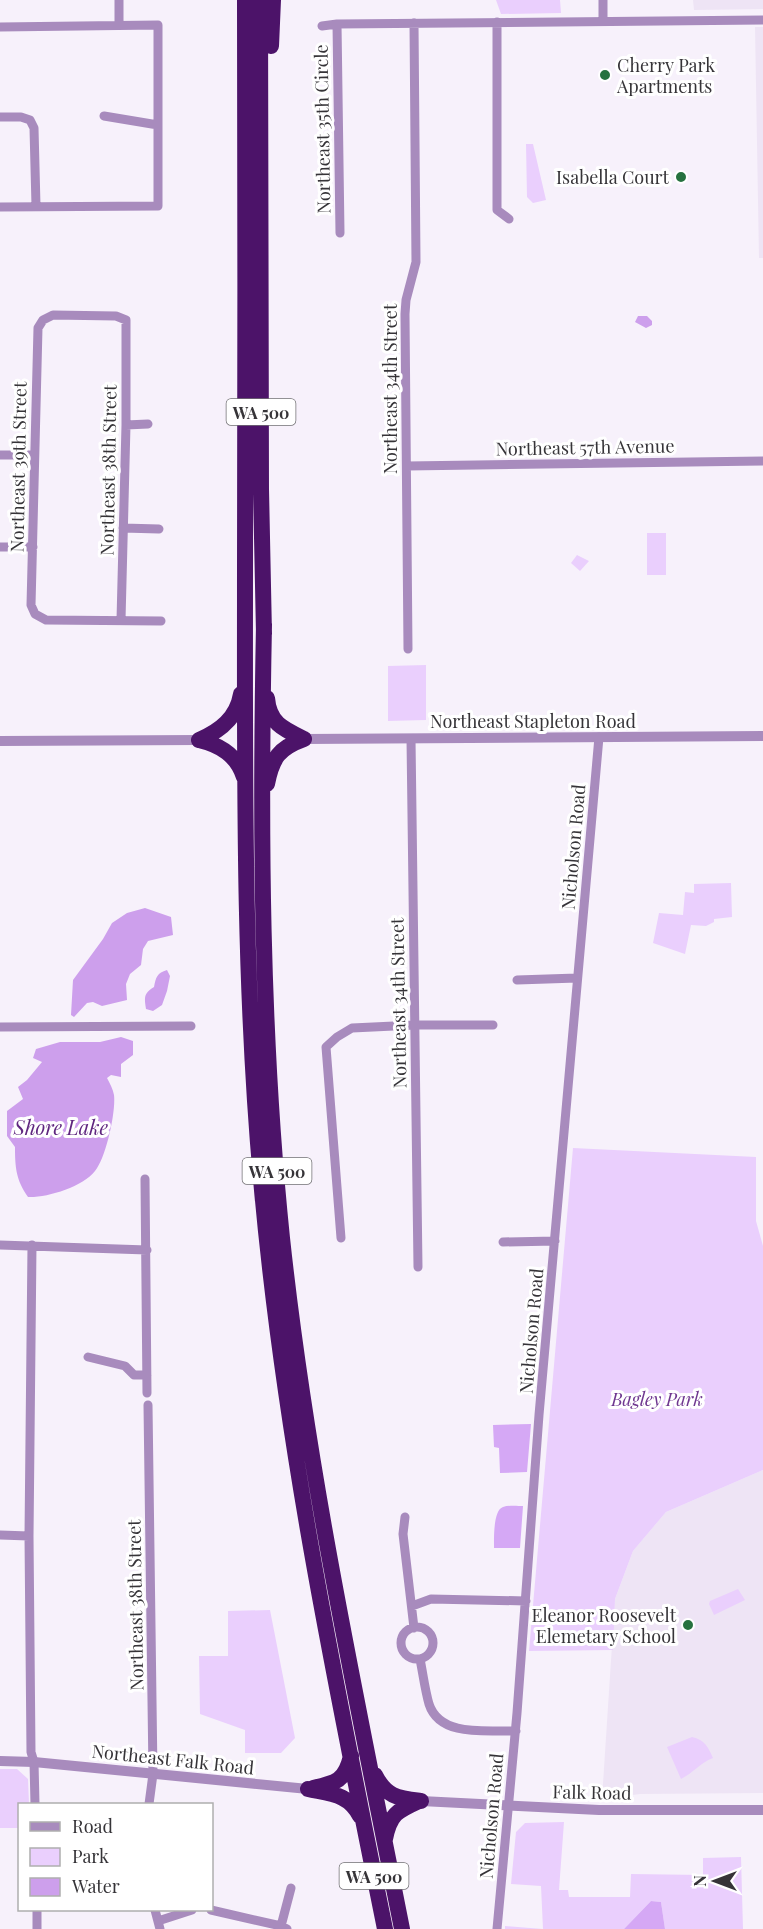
<svg xmlns="http://www.w3.org/2000/svg" width="763" height="1929" font-family="'Playfair Display',serif">
<style>
.built{fill:#eee4f5}
.green{fill:#eacffd}
.forest{fill:#d5a8f5}
.water{fill:#cd9fec}
.lines{fill:none;stroke-linecap:round;stroke-linejoin:round}
.minor{stroke:#a88bbd;stroke-width:9}
.tertiary{stroke:#a88bbd;stroke-width:10}
.motorway{stroke:#4c1369;stroke-width:16}
.poi-dot{fill:#26713f;stroke:#fff;stroke-width:2}
.labels{text-anchor:middle;dominant-baseline:central;stroke-width:6;stroke-linejoin:round;paint-order:stroke}
.shield{fill:#fff;stroke:#727174;stroke-width:1.5}
.shield-label{font-size:16px;font-weight:bold;fill:#363438}
.poi-label{font-size:18px;fill:#363438;stroke:#fff;text-anchor:end}
.street-label{font-size:18px;fill:#363438;stroke:#fff}
.park-label{font-size:18px;font-style:italic;fill:#6f3790;stroke:#fff}
.water-label{font-size:20px;font-style:italic;fill:#5f267f;stroke:#fff}
</style>
<rect width="100%" height="100%" fill="#f7f1fb"/>
<!-- built -->
<path class="built" d="M693 0H763V9L694 10Z
M755 27H763V258H759Z
M763 1470V1793L640 1794 602 1799 615 1599 633 1551 666 1512Z"/>
<!-- green -->
<path class="green" d="M496 0H560L561 13 501 14Z
M526 144H533L546 200 533 203 527 197Z
M647 533H666V575H647Z
M577 555 589 561 580 571 571 563Z
M426 665V720L388 721V666Z
M731 883 732 917 714 919V922L706 926 691 925 685 954 653 943 659 913 683 915 685 892 694 893V884Z
M573 1148 756 1157V1221L763 1246V1470L666 1512 633 1551 615 1599 613 1650 529 1651Z
M738 1589 745 1600 714 1615 709 1604 710 1601Z
M270 1610 295 1738 281 1753H245V1730L200 1714 199 1656H228V1611Z
M692 1737C705 1740 708 1747 713 1758 700 1763 693 1773 681 1779L667 1747Z
M0 1769H17L28 1779 29 1804H20L19 1828H0Z
M564 1822 559 1890H568L569 1897H630L631 1874 703 1875V1858L741 1857 743 1929H665L661 1902 651 1901 624 1929H505V1926L543 1929 541 1886 511 1884 516 1832 525 1823Z"/>
<!-- forest -->
<path class="forest" d="M531 1424 527 1472 500 1473 499 1448 494 1447 493 1425Z
M523 1506 520 1548H494C494 1539 493 1510 503 1507 509 1505 518 1506 523 1506Z
M651 1901 661 1902 665 1929H624Z"/>
<!-- water -->
<path class="water" d="M638 316H647L652 321V325L646 328 635 322Z
M145 908 171 917 173 935 148 941 143 949 141 965 130 974 126 984 127 1000 102 1006 93 1002 87 1003 74 1017 71 1015 73 980 103 939 112 923 127 913Z
M167 970 170 976 167 991 162 1005 153 1011 146 1009C144 997 144 993 154 987 156 977 157 973 167 970Z
M121 1037 133 1041V1055L121 1064V1077L111 1075 107 1078C110 1084 113 1089 114 1095 116 1112 106 1158 95 1171 83 1187 46 1198 28 1197 16 1180 15 1167 15 1147L7 1136V1111L23 1099 18 1087 27 1080 42 1062 33 1058 36 1049 60 1042H100Z"/>
<g class="lines">
<!-- minor -->
<path class="minor" d="M119 0V25
M603 21V0
M497 22V210L509 219
M337 24 340 233
M322 26 337 24 763 20
M0 27 158 25V206L0 207
M104 116 158 125
M0 117H21L30 120 34 128 36 206
M126 425 148 424
M0 455H34
M407 466 763 461
M123 528 159 529
M0 547H33
M121 620 126 425V320L116 316 53 315 43 320 38 328 31 605 35 614 46 620 161 621
M408 649 405 314 406 300 416 262 414 23
M411 739 418 1267
M517 980 577 978
M0 1027 191 1026
M145 1179 147 1393
M341 1238 326 1047 337 1037 352 1028 415 1025H493
M503 1242 555 1241
M0 1245 147 1250
M32 1245 29 1536 31 1752 34 1762 35 1804
M88 1357 125 1366 134 1375H147
M148 1405 153 1774 149 1804
M405 1517 403 1534 414 1628
M0 1535 29 1536
M412 1606 431 1599 526 1601
M401 1643a16 16 0 1 1 32 0a16 16 0 1 1-32 0Z
M420 1659C423 1674 425 1690 429 1704 440 1738 488 1730 516 1731
M37 1910V1929
M155 1910 160 1929
M211 1910 281 1926 287 1929
M158 1921 192 1910
M281 1926 291 1888
M497 1929 517 1713 539 1415 599 737"/>
<!-- tertiary -->
<path class="tertiary" d="M304 739 763 736
M0 741 199 740
M0 1761 34 1762 308 1789
M421 1801 599 1810H763"/>
<!-- motorway -->
<path class="motorway" d="M245 0C245 192 246 383 245 575 245 777 243 978 261 1179 283 1432 335 1681 385 1929
M260 0 261 489 264 634
M271 46 273 0
M264 624C260 829 261 1034 282 1238 307 1471 357 1700 402 1929
M267 698C269 723 283 729 304 739
M199 740C220 731 237 718 241 694
M199 740C220 745 237 755 244 777
M267 784C272 758 279 748 304 739
M375 1775C386 1797 398 1798 421 1801
M313 1788C336 1783 345 1781 351 1756
M308 1789C331 1794 349 1794 360 1816
M385 1839C390 1814 397 1811 419 1801"/>
</g>
<!-- markers -->
<g class="poi-dot">
<circle cx="605" cy="75" r="6"/>
<circle cx="681" cy="177" r="6"/>
<circle cx="688" cy="1625" r="6"/>
</g>
<g class="labels">
<!-- shield labels -->
<g class="shield">
<rect x="226.5" y="399" width="69" height="26" rx="4.5"/>
<rect x="242.5" y="1158" width="69" height="26" rx="4.5"/>
<rect x="339.5" y="1863" width="69" height="26" rx="4.5"/>
</g>
<g class="shield-label">
<text x="261" y="412">WA 500</text>
<text x="277" y="1171">WA 500</text>
<text x="374" y="1876">WA 500</text>
</g>
<!-- poi labels -->
<g class="poi-label">
<text x="617" y="65" text-anchor="start">Cherry Park<tspan x="617" dy="21">Apartments</tspan></text>
<text x="669" y="177">Isabella Court</text>
<text x="676" y="1615">Eleanor Roosevelt<tspan x="676" dy="21">Elemetary School</tspan></text>
</g>
<!-- street labels -->
<g class="street-label">
<text transform="translate(322 129) rotate(-91)">Northeast 35th Circle</text>
<text transform="translate(390 389) rotate(-90)">Northeast 34th Street</text>
<text transform="translate(585 447) rotate(-1)">Northeast 57th Avenue</text>
<text transform="translate(18 467) rotate(-89)">Northeast 39th Street</text>
<text transform="translate(108 470) rotate(-89)">Northeast 38th Street</text>
<text x="533" y="721">Northeast Stapleton Road</text>
<text transform="translate(573 847) rotate(-85)">Nicholson Road</text>
<text transform="translate(398 1003) rotate(-91)">Northeast 34th Street</text>
<text transform="translate(531 1331) rotate(-85)">Nicholson Road</text>
<text transform="translate(135 1605) rotate(-91)">Northeast 38th Street</text>
<text transform="translate(173 1759) rotate(6)">Northeast Falk Road</text>
<text transform="translate(592 1792) rotate(1)">Falk Road</text>
<text transform="translate(491 1816) rotate(-85)">Nicholson Road</text>
</g>
<!-- park labels -->
<g class="park-label">
<text x="657" y="1399">Bagley Park</text>
</g>
<!-- water labels -->
<g class="water-label">
<text x="61" y="1126">Shore Lake</text>
</g>
</g>
<!-- legend -->
<rect x="18" y="1803" width="195" height="108" fill="#ffffff" stroke="#afaeaf" stroke-width="1.5"/>
<rect x="30" y="1822" width="30" height="9" fill="#a88bbd" stroke="#afaeaf" stroke-width="1.5"/>
<text x="72" y="1833" font-size="18" fill="#363438">Road</text>
<rect x="30" y="1848" width="30" height="18" fill="#eacffd" stroke="#afaeaf" stroke-width="1.5"/>
<text x="72" y="1863" font-size="18" fill="#363438">Park</text>
<rect x="30" y="1878" width="30" height="18" fill="#cd9fec" stroke="#afaeaf" stroke-width="1.5"/>
<text x="72" y="1893" font-size="18" fill="#363438">Water</text>
<!-- north arrow -->
<g transform="translate(715 1881) rotate(270)" stroke="#ffffff" stroke-width="4.5" paint-order="stroke">
<path d="M0-4.5L10 22L0 15L-10 22Z" fill="#363438"/>
<text y="-9" font-size="16" font-weight="bold" text-anchor="middle" fill="#363438">N</text>
</g>
</svg>
